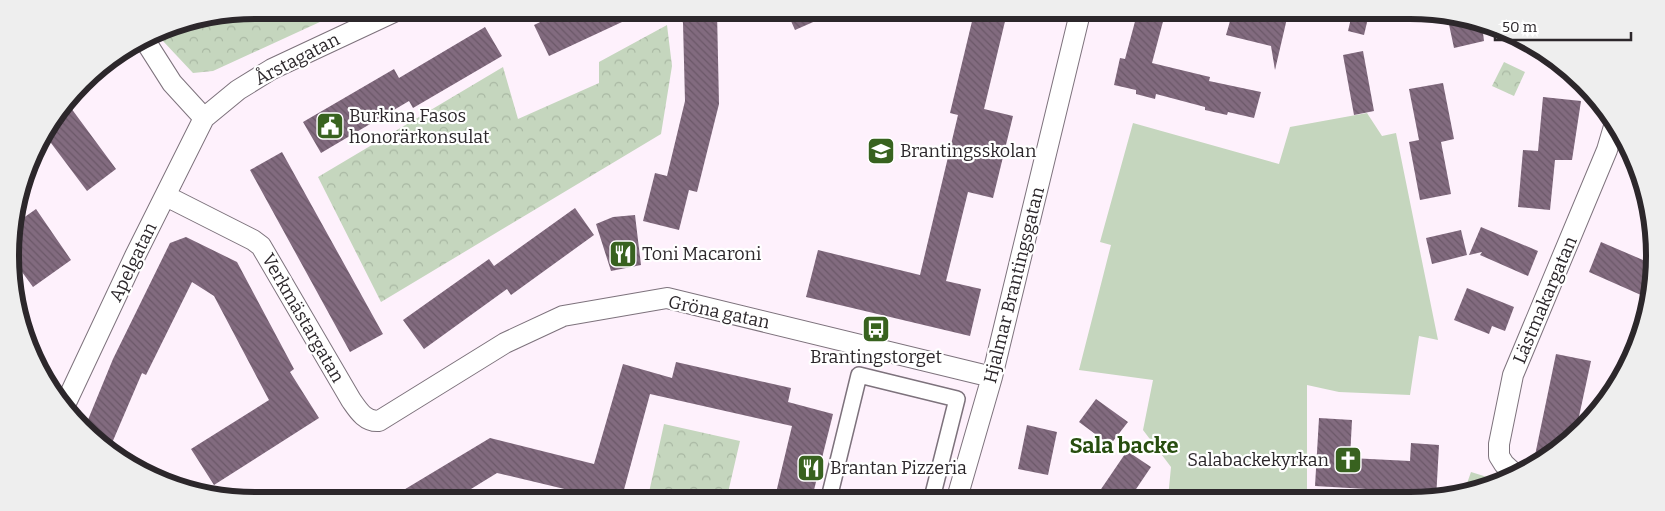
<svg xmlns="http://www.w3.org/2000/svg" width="1665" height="511" font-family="Bitter,serif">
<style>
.grass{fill:#c5d6be}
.park{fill:url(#park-crowns)}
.building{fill:url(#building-back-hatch)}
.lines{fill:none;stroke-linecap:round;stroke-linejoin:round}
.pedestrian-casing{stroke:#7d727c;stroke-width:18}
.minor-casing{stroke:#7d727c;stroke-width:22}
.pedestrian{stroke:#fff;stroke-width:15}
.minor{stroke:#fff;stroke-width:20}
.labels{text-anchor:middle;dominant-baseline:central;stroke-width:4.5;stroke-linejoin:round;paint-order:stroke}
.street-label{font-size:18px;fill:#2c272b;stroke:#fff}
.poi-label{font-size:18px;fill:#2c272b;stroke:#fff;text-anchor:start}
.district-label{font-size:22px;font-weight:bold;fill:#284e10;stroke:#fff}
.rim{fill:none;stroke:#2c272b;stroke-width:6}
</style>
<defs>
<pattern id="park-crowns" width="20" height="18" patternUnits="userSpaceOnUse" patternTransform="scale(1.25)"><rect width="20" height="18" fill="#c5d6be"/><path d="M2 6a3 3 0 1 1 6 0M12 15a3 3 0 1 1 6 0" fill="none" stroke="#a9b8a3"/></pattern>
<pattern id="building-back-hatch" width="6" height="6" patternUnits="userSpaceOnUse" patternTransform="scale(1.25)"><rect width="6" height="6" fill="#826b7f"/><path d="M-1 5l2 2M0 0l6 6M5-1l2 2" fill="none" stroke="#6b5868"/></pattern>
</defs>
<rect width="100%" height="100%" fill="#fef1fc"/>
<!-- grass -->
<path class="grass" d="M1367 113 1382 136 1396 133 1438 340 1419 336 1410 395 1339 392 1307 385V499L1168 498 1171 467 1143 430 1153 380 1079 370 1111 245 1100 242 1133 123 1279 164 1290 127Z
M1471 472 1500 481 1464 492Z"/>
<!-- park -->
<path class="park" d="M266 10H346L213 71 193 73 162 40 158 31 162 29 247 12 261 17Z
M667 25 672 66 661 134 381 302 318 177 503 67 518 119 599 83V62Z
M1504 62 1525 72 1514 96 1492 86Z
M664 424 740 441 727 497H648Z"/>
<!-- building -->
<path class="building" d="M563 11H617L622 22 549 56 534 25Z
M679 12H717L719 104 697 192 689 190 679 230 643 221 655 173 667 176 685 101 683 23Z
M787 12H836L795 30Z
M974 13H1007L984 109 1013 116 993 198 968 192 946 281 981 289 970 336 806 297 818 250 920 275 958 115 950 113Z
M1137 14H1165L1152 63 1210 77 1209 81 1261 92 1254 118 1228 112 1227 115 1205 110V107L1156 94 1155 99 1136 94V90L1114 85 1120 58 1125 59Z
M1232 14H1288L1275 70 1271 46 1226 35Z
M1352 14H1369L1364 35 1348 31Z
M1447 15H1458L1482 25 1484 41 1454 48Z
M485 27 502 56 413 108 409 101 321 153 303 122 394 69 399 78Z
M1363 51 1374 111 1354 115 1343 55Z
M1443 83 1454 139 1441 142 1451 194 1420 200 1409 142 1419 140 1409 89Z
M1543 97 1581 101 1572 160H1555L1550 210 1518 207 1523 150 1538 151Z
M68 104 116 169 87 191 45 135Z
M282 152 383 334 350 352 250 170Z
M575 208 594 235 511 295 507 289 424 349 403 320 489 259 494 266Z
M36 209 71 260 33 287 14 261 12 226Z
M635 215 641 265 611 271 596 224 613 217Z
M1481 227 1538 251 1528 276 1480 255 1482 252 1469 255Z
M1461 230 1467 255 1432 264 1426 238Z
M186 237 237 262 294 369 290 372 319 418 214 485 191 449 269 400 214 296 192 282 146 375 142 373 109 450 85 427 113 359 170 243Z
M1601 242 1650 263V299L1589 272Z
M1467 288 1514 307 1505 331 1492 326 1489 334 1454 320Z
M1556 354 1591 361 1575 435 1533 465Z
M676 362 791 388 788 402 833 414 812 498 775 497 792 426 650 394 622 497H598L497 473 458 497H392L490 438 594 464 623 364 672 378Z
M1096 399 1128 422 1110 445 1079 422Z
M1319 418 1352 420 1350 458 1410 461 1411 443 1439 445 1436 499H1400V491L1315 486Z
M1027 425 1057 432 1048 475 1018 469Z
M1127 451 1151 467 1130 498H1095Z"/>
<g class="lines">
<!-- pedestrian casing -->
<g class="pedestrian-casing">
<path id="pedestrian" d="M829 498 859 375 957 399 932 498"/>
</g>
<!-- minor casing -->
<g class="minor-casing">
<path id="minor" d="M144 39 172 83 204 118
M166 196 253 240 261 246 351 400C358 410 365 422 379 421L505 343 563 316 667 298 992 377
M64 407 135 256 204 118 238 90 272 69 396 11
M1517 476 1504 464 1499 456V444L1513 375 1607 150 1615 123
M957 498 992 377 1080 13"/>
</g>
<!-- pedestrian -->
<use href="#pedestrian" class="pedestrian"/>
<!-- minor -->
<use href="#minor" class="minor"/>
</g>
<!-- icons -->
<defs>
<g id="civic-square" transform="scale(1.4375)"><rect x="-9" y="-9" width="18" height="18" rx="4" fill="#38621f" stroke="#fff"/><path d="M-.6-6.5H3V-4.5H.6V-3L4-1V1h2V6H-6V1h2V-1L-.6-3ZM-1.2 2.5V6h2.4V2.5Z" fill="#fff"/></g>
<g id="school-square" transform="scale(1.4375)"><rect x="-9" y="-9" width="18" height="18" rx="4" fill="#38621f" stroke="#fff"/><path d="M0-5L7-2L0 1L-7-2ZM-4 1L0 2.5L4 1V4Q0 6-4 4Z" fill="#fff"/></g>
<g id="restaurant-square" transform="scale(1.4375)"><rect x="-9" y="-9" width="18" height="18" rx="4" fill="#38621f" stroke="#fff"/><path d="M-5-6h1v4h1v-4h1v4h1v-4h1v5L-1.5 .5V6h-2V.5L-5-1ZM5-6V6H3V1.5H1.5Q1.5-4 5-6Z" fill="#fff"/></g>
<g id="bus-square" transform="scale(1.4375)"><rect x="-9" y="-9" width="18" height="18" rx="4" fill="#38621f" stroke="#fff"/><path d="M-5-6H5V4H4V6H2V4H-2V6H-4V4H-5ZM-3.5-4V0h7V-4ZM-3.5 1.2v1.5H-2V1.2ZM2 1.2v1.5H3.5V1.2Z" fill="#fff"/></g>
<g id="church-square" transform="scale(1.4375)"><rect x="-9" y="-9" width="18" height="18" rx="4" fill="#38621f" stroke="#fff"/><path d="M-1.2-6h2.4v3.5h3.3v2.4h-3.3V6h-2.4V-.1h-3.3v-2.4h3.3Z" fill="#fff"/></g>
</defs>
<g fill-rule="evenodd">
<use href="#civic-square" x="330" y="126"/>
<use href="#school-square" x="881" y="151"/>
<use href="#restaurant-square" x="623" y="254"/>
<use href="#bus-square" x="876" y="329"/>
<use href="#church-square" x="1348" y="460"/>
<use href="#restaurant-square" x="811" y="468"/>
</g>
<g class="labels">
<!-- street labels -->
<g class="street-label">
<text transform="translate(297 59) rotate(-27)">Årstagatan</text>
<text transform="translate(133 262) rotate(-64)">Apelgatan</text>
<text transform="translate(1014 285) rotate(-76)">Hjalmar Brantingsgatan</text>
<text transform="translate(1545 300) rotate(-67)">Lästmakargatan</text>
<text transform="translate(719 312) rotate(12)">Gröna gatan</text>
<text transform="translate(303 318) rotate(60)">Verkmästargatan</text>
</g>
<!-- poi labels -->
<g class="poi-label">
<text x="349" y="116">Burkina Fasos<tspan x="349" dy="21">honorärkonsulat</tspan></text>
<text x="900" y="151">Brantingsskolan</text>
<text x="642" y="254">Toni Macaroni</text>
<text x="876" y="357" text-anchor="middle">Brantingstorget</text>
<text x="1329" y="460" text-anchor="end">Salabackekyrkan</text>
<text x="830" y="468">Brantan Pizzeria</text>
</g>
<!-- district labels -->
<g class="district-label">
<text x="1124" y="445">Sala backe</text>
</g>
</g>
<!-- crop -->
<path d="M0 0H1665V511H0ZM255 19H1410A236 236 0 0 1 1646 255V256A236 236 0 0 1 1410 492H255A236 236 0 0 1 19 256V255A236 236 0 0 1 255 19Z" fill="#eee" fill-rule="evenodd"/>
<path class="rim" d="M255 19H1410A236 236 0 0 1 1646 255V256A236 236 0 0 1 1410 492H255A236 236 0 0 1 19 256V255A236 236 0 0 1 255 19Z"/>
<!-- scale -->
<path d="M1495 32v8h136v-8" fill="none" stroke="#2c272b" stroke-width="2.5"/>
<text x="1502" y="32" font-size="15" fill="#2c272b" stroke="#ffffff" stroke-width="4" paint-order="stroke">50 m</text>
</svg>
